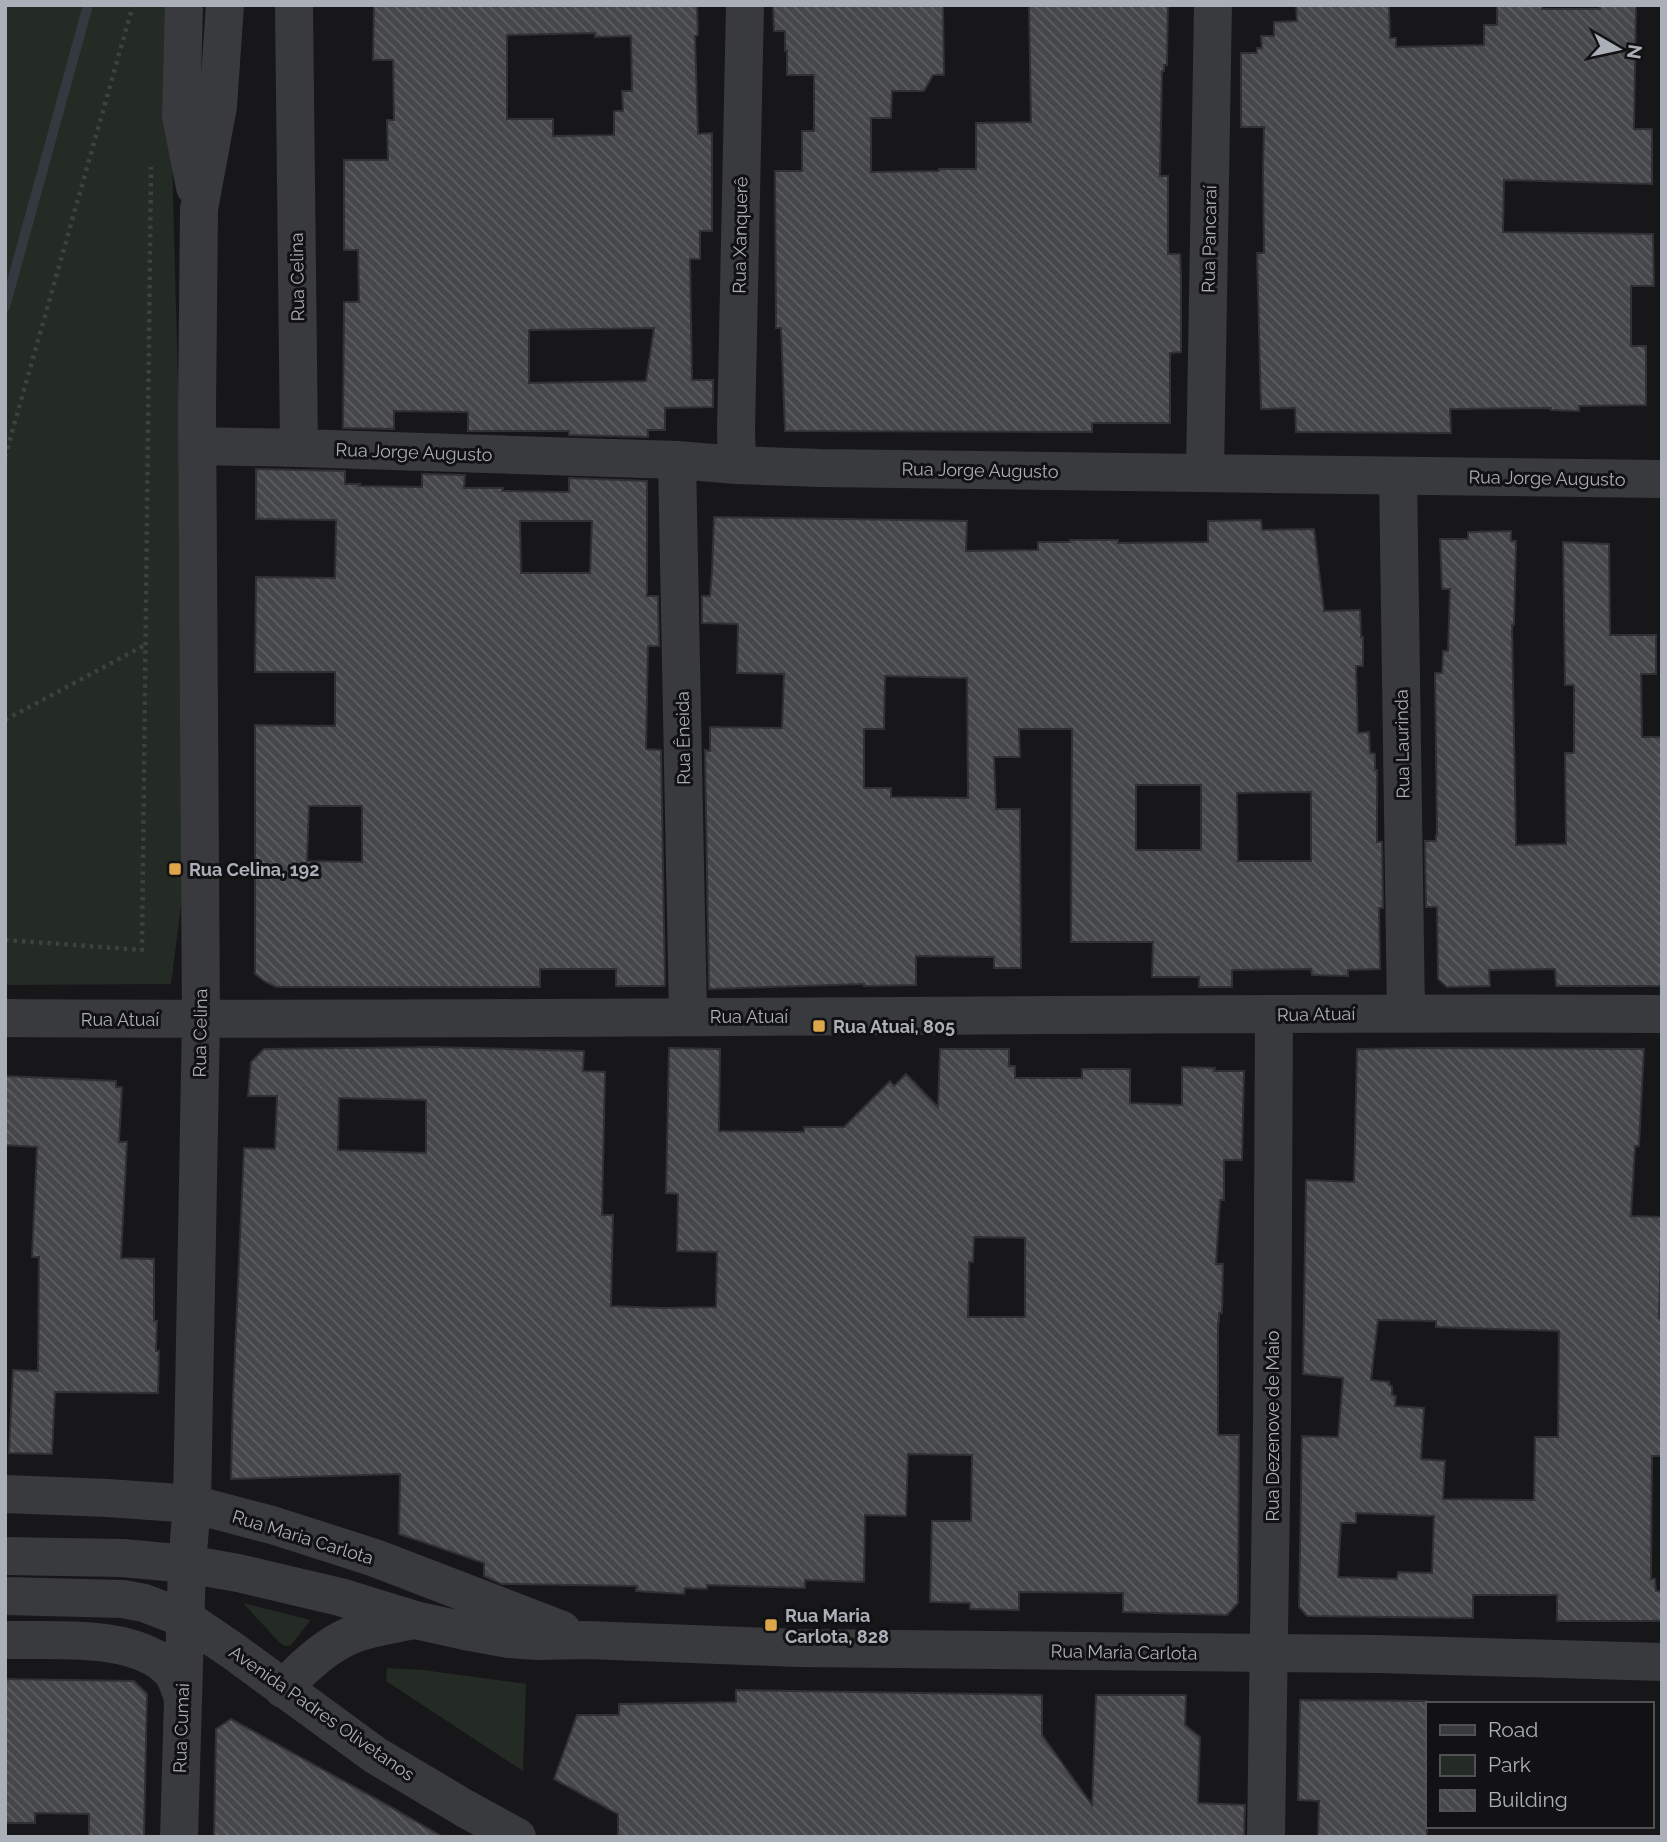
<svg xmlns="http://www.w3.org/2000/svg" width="1667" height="1842" font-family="Raleway,sans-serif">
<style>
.green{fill:#242a24}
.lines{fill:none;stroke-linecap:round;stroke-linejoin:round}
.stream{stroke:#323a40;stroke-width:10}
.building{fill:url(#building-back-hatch);stroke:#313135;stroke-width:2;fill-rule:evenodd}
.path{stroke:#3f4044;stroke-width:4.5;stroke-dasharray:3.5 5;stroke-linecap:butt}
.minor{stroke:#393a3d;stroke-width:38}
.tertiary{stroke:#393a3d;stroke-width:38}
.poi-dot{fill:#dda64a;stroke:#121214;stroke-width:2.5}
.labels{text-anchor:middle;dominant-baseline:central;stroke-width:6;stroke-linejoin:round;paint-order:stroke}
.street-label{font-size:18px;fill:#abafb7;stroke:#121214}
.poi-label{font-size:18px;font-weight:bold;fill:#abafb7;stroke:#121214;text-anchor:start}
</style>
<defs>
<pattern id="building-back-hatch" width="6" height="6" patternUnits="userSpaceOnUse" patternTransform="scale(1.75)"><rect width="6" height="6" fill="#46474b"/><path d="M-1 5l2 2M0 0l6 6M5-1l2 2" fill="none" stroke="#5e5f63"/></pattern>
</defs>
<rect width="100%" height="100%" fill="#171719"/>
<!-- green -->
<path class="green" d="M5 5H168L181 497 182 898 171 984 5 985Z
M243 1603 310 1620V1621L291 1645 285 1646 280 1643Z
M387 1668 423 1670 526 1684 523 1771 386 1681Z"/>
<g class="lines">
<!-- stream -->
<path class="stream" d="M5 307 88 5"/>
</g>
<!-- building -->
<path class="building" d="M374 5H697L698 35 695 36 698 134 712 133V231H700V259H690L692 380H713V407L665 408V430H648V437L569 435V431H468V412L394 411V429L343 428 344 302H359L358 250H344V160H388L387 120H394L393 60H373ZM595 33V37L631 36 632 91H622L623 111H614V135L553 136V119H507V35ZM654 328 646 381 529 383V330Z
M773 5H943L944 75H933L924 91H892L891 118H871V172L939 171V169H976V123L1031 122 1029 5H1168L1167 65H1164V71H1162L1160 176H1168V254H1180L1181 277V352L1170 353V423H1092V432L785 431 781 328H776L775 171H802V131H814V75H787V51H785V31H774Z
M1296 5H1389L1390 38H1396V47L1484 45V25H1497V5H1542V9H1600V5H1636L1634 129H1652V184L1504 180 1503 232 1653 234 1654 286H1631V346H1646V405L1579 406V411L1551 410V408L1450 409 1451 433 1296 432 1295 408 1261 409 1257 253H1264L1263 170 1264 127H1241V53H1257V48H1262L1261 36H1274V22L1297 21Z
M256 469 345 471V484H360L359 486 422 487V474L465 475 464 488H503L502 491 569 492V478L647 481V596H658L659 646H648L646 749 661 750 665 985 664 986H616V969H540V987H276L264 981 255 974V725L335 726V672H255L256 577 335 578 336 520 256 519ZM520 521H592L590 573H521ZM309 806H362V862L307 861Z
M714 517 967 521 966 551 1038 550V542H1070V540H1118V543L1208 542V521L1261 520 1262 530 1314 529 1324 611 1360 610 1361 637H1363V666H1356L1358 733 1369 732 1370 753 1375 754V770H1377V842H1382L1383 908H1379L1380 969 1348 970V976L1312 975 1311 969 1232 970V987H1199V977H1152L1153 942H1071L1072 729H1019L1020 757H994L996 809H1020L1021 968H994V957L916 956V985L864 986V984L709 989 705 750 710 751V727L782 728 784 674 737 673 738 624 702 623V596H710L712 571ZM885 676 967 678 968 798 891 797V788H864V729H884ZM1136 785H1201V850H1136ZM1311 792V861H1238L1237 793Z
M1511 531V541H1516L1514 625H1512L1516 845 1566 844 1565 753H1574V685H1565L1563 542 1609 544 1610 635H1656V674H1641L1642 737H1662V986H1556L1555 969 1489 970 1490 986 1447 987 1438 979 1437 907H1426L1425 841H1436V835H1437L1435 673H1442L1443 651H1448L1450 589H1442L1440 539H1468V532Z
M434 1047 584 1051 583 1071 605 1072 602 1215H613L611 1306 662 1308 716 1307 717 1252 677 1251 678 1194 666 1193 669 1048 720 1049 719 1131 804 1132V1127H844L890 1081 894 1086 906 1074 938 1107 940 1049H1009V1066H1015V1078H1082V1069H1130V1103L1182 1105V1067L1215 1068 1214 1071H1244L1242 1160H1224V1200H1220L1216 1264H1223L1222 1313H1219V1322H1218V1435H1239L1238 1603 1227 1615 1123 1612V1593L1019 1592V1610L970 1609V1603L930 1602 932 1521H971L972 1455 908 1454 906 1516 865 1515 864 1582 805 1580V1588L707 1585V1589L685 1588 684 1594 636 1591 637 1586 502 1584 484 1576V1563L399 1534 400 1474 231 1479 233 1397 244 1148 275 1149 277 1096H248L251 1062 264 1049ZM339 1098 426 1100V1153L338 1150ZM974 1237 1025 1238V1317H968L969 1262H973Z
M1428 1048 1644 1049 1639 1146H1635L1631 1216 1662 1217 1659 1318H1662V1456H1652L1651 1579H1655L1656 1591H1662V1621H1557V1595H1473V1618L1307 1616 1299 1607 1302 1436 1338 1437 1343 1378 1303 1374 1306 1180 1354 1182 1357 1049ZM1378 1320 1436 1321V1327L1559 1331 1558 1437H1535L1534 1500 1443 1499 1445 1461 1421 1459 1424 1408 1395 1406 1396 1396 1392 1395V1386L1389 1385V1382L1371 1380ZM1356 1513 1434 1516 1432 1573 1398 1572 1397 1579 1338 1577 1341 1523H1356Z
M5 1076 116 1081V1087H122L119 1142H127L121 1258 154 1259V1321H157L156 1351H159L158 1393 55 1392 52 1454 9 1453 13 1370 38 1371 39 1257H32L37 1147 5 1145Z
M5 1679 134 1681 147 1694 144 1837H89V1814L35 1813V1823H5Z
M736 1690 1042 1695V1735L1092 1805 1096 1695H1186L1185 1725 1200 1737 1198 1803 1245 1805 1244 1837H618V1814L554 1779 577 1715H619V1704L736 1702Z
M1300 1700 1427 1701V1837H1318L1319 1801 1298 1800Z
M231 1719 389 1806 443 1837H214L216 1729Z"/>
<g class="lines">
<!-- path -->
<path class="path" d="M5 457 133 5
M5 720 145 645
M5 940 142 950 151 167"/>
<!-- minor -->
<path class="minor" d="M198 446 299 448 294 5
M299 448 677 460 737 465 820 468 1662 479
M677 460 688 1017
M737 465 736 430 745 5
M1205 472 1213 5
M1398 476 1406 1013
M5 1018C557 1022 1110 1011 1662 1014
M1266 1837 1272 1427 1274 1014"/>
<!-- tertiary -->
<path class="tertiary" d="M184 5 181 116 195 187
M5 1494 108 1498 192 1504 272 1525 375 1558 562 1630
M5 1556 123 1558 187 1564 238 1573 340 1597 415 1620 465 1631 509 1639 538 1641 587 1640 799 1648 1378 1654 1662 1662
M5 1596 123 1599 144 1603 186 1619 233 1651 375 1755 464 1808 517 1837
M5 1640C53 1641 135 1633 170 1670 176 1676 179 1687 182 1695
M283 1689C301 1669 320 1651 343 1639 364 1628 391 1625 414 1620
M179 1837 187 1564 192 1504 201 1019 197 410 199 209 218 106 225 5"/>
</g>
<!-- markers -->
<g class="poi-dot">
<rect x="168" y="862" width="14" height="14" rx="3.5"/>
<rect x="812" y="1019" width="14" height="14" rx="3.5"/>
<rect x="764" y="1618" width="14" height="14" rx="3.5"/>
</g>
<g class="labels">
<!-- street labels -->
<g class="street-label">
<text transform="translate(740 235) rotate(-89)">Rua Xanquerê</text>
<text transform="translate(1209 239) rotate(-89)">Rua Pancaraí</text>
<text transform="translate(297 277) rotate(-91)">Rua Celina</text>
<text transform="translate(414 452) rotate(2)">Rua Jorge Augusto</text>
<text transform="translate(980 470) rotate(1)">Rua Jorge Augusto</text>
<text transform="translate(1547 478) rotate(1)">Rua Jorge Augusto</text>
<text transform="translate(683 738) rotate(-91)">Rua Êneida</text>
<text transform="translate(1402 744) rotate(-91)">Rua Laurinda</text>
<text transform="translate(1316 1014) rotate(-1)">Rua Atuaí</text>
<text x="749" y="1016">Rua Atuaí</text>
<text x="120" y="1019">Rua Atuaí</text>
<text transform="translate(200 1033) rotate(-89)">Rua Celina</text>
<text transform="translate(1272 1426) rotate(-90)">Rua Dezenove de Maio</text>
<text transform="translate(303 1537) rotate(17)">Rua Maria Carlota</text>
<text transform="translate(1124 1652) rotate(1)">Rua Maria Carlota</text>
<text transform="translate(322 1713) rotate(35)">Avenida Padres Olivetanos</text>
<text transform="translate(181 1728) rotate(-88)">Rua Cumai</text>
</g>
<!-- poi labels -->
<g class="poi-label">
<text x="189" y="869">Rua Celina, 192</text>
<text x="833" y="1026">Rua Atuai, 805</text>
<text x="785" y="1615">Rua Maria<tspan x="785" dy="21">Carlota, 828</tspan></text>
</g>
</g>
<!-- border -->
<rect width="1667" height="1842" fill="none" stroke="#abafb7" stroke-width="14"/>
<!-- legend -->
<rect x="1426" y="1702" width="228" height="126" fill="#121214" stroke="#4f5155" stroke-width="2"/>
<rect x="1440" y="1725" width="35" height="10" fill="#393a3d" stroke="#4f5155" stroke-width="2"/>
<text x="1488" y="1737" font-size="21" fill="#abafb7">Road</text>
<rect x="1440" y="1755" width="35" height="21" fill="#242a24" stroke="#4f5155" stroke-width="2"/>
<text x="1488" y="1772" font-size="21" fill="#abafb7">Park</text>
<rect x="1440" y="1790" width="35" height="21" fill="url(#building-back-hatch)" stroke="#4f5155" stroke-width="2"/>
<text x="1488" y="1807" font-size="21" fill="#abafb7">Building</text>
<!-- north arrow -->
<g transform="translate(1618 49) rotate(99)" stroke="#121214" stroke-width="5" paint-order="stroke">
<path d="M0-5L12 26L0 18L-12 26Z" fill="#abafb7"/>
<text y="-10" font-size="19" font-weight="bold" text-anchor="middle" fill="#abafb7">N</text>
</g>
</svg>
